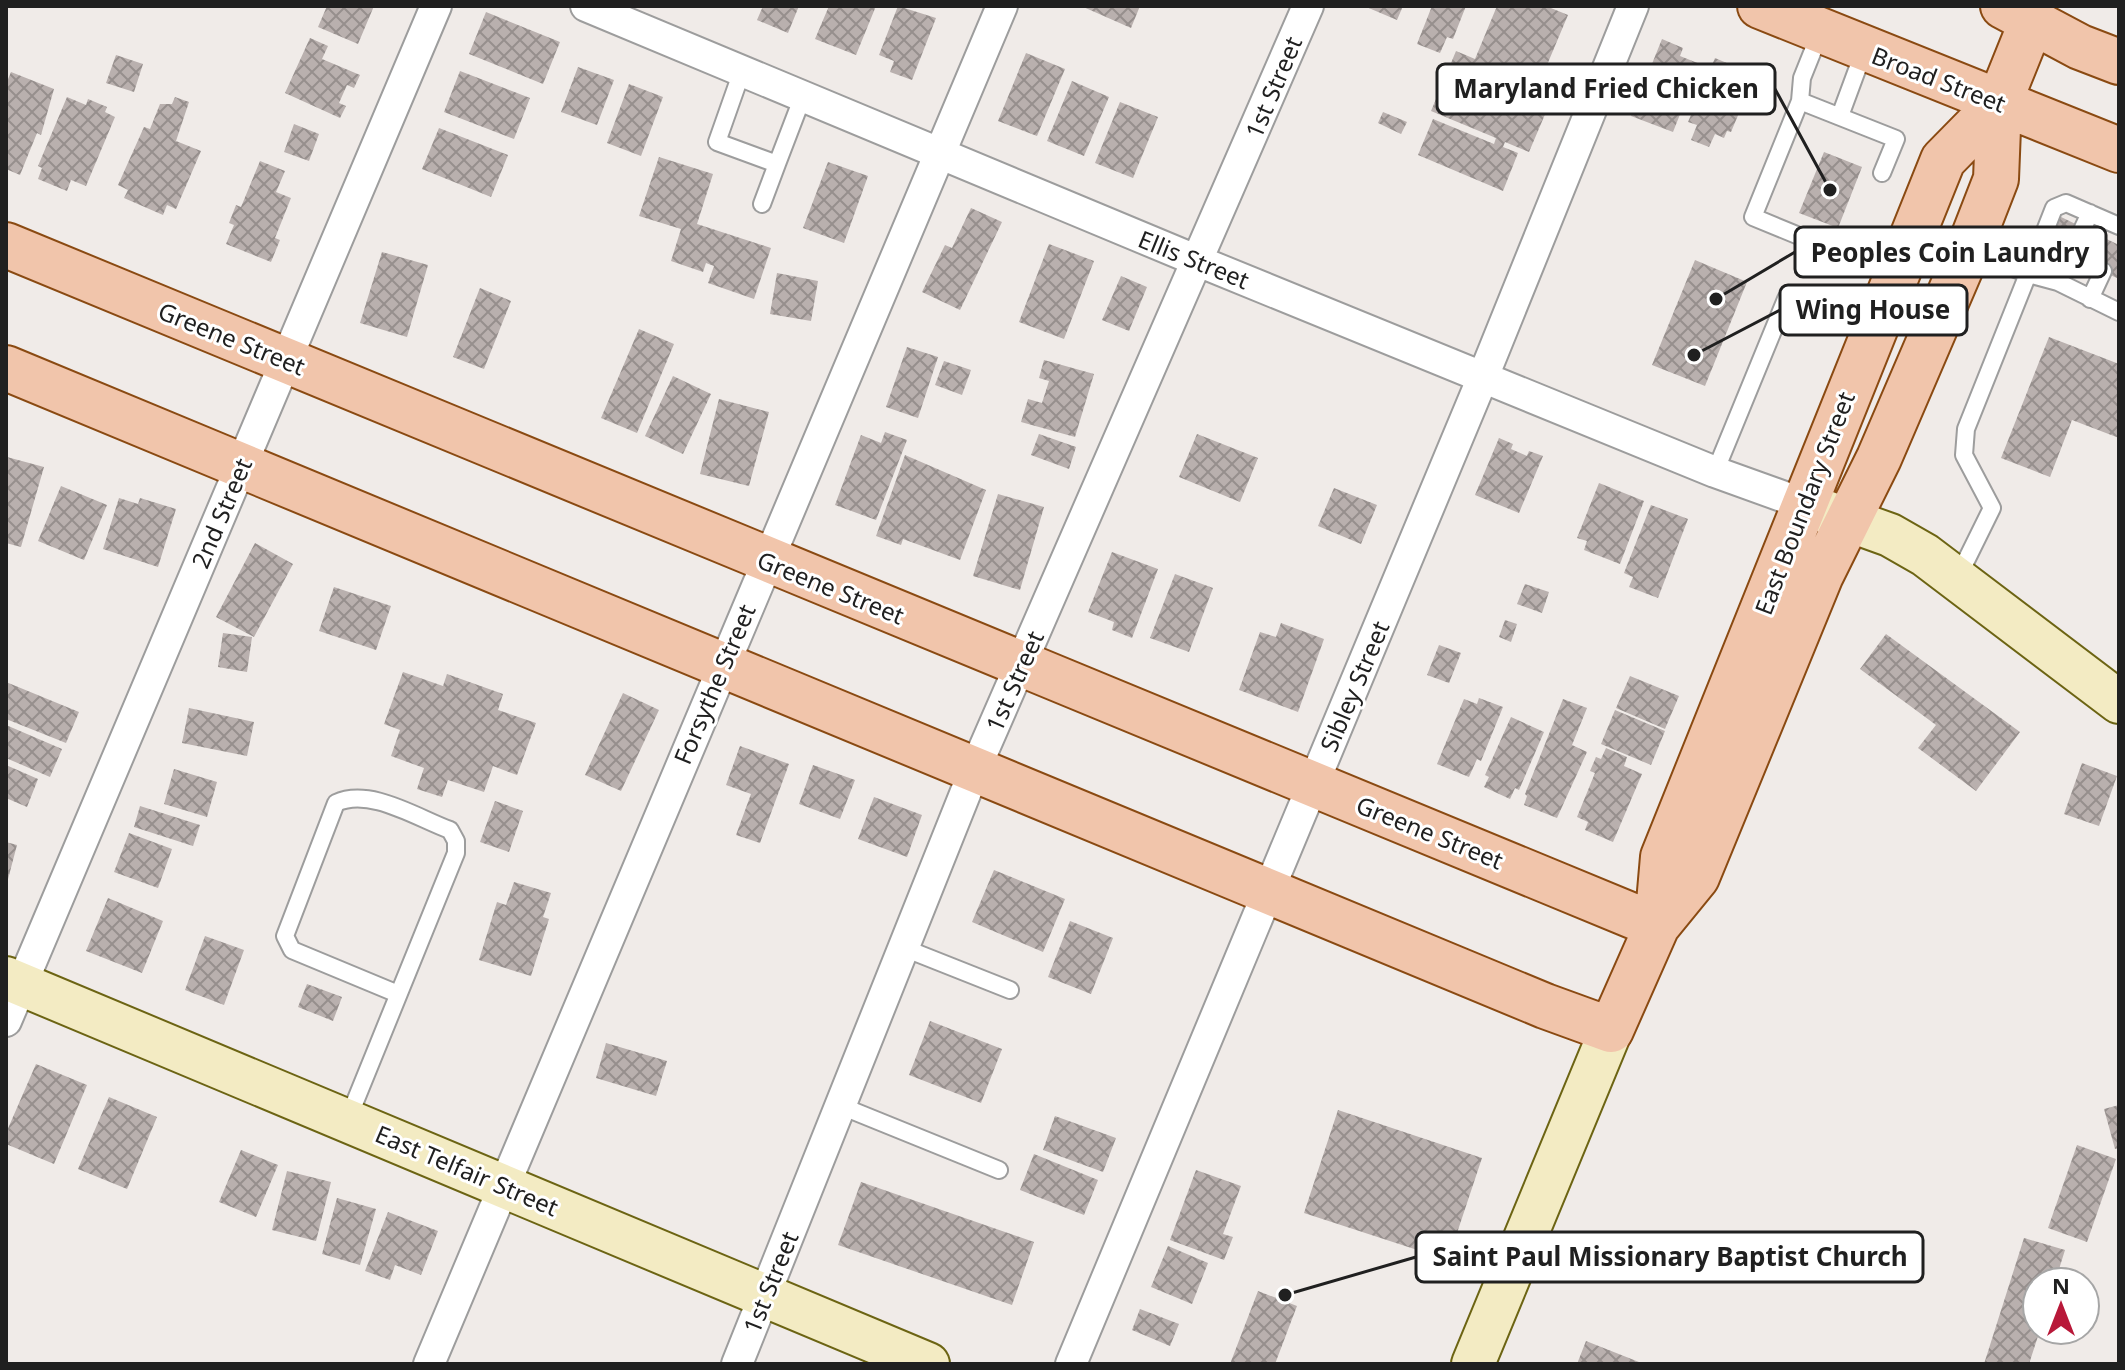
<svg xmlns="http://www.w3.org/2000/svg" width="2125" height="1370" font-family="'Noto Sans',sans-serif">
<style>
.building{fill:url(#building-cross-hatch)}
.lines{fill:none;stroke-linecap:round;stroke-linejoin:round}
.lane-casing{stroke:#9d9d9d;stroke-width:20}
.street-casing{stroke:#9d9d9d;stroke-width:34}
.secondary-casing{stroke:#6c6413;stroke-width:46}
.primary-casing{stroke:#8a4a12;stroke-width:48}
.lane{stroke:#fff;stroke-width:16}
.street{stroke:#fff;stroke-width:30}
.secondary{stroke:#f3ebc3;stroke-width:42}
.primary{stroke:#f1c5ab;stroke-width:44}
.labels{text-anchor:middle;dominant-baseline:central;stroke-width:6;stroke-linejoin:round;paint-order:stroke}
.street-label{font-size:24px;fill:#202020;stroke:#fff}
.leader{fill:none;stroke:#202020;stroke-width:3}
.callout-dot{fill:#202020;stroke:#fff;stroke-width:3}
.callout{fill:#fff;stroke:#202020;stroke-width:3}
.callout-label{font-size:26px;text-anchor:middle;font-weight:bold;fill:#202020}
</style>
<defs>
<pattern id="building-cross-hatch" width="8" height="8" patternUnits="userSpaceOnUse" patternTransform="scale(2)"><rect width="8" height="8" fill="#b9b0ae"/><path d="M0 0l8 8M0 8l8-8" fill="none" stroke="#968f8d"/></pattern>
</defs>
<rect width="100%" height="100%" fill="#f0ebe8"/>
<!-- building -->
<path class="building" d="M327 6H374L358 44 318 27Z
M763 6H799L788 33 757 20Z
M829 6H876L856 55 815 39Z
M898 6 936 18 912 80 890 72 894 61 879 55Z
M1081 6H1140L1131 28Z
M1364 6H1403L1397 20Z
M1432 6H1466L1453 39 1447 37 1440 53 1417 44Z
M1497 6H1546L1568 15 1539 84 1555 91 1529 152 1505 142 1503 147 1518 153 1503 191 1418 155 1433 119 1494 144 1496 138 1431 111 1456 51 1475 59Z
M486 12 560 42 543 84 469 54Z
M310 38 328 46 322 59 360 75 354 88 347 85 339 103 346 106 340 118 285 93Z
M1662 39 1683 48 1680 56 1700 64 1673 132 1631 116Z
M1026 53 1065 69 1037 136 998 121Z
M116 55 143 64 134 92 106 83Z
M1715 58 1755 75 1731 132 1727 131 1724 138 1715 134 1709 147 1691 140 1697 125 1688 122Z
M578 67 614 80 597 125 561 112Z
M460 71 530 98 514 139 444 112Z
M11 72 54 89 41 135 37 133 20 175 6 169V84Z
M1072 81 1109 97 1084 156 1047 141Z
M629 84 663 97 641 156 607 143Z
M67 97 86 105 88 99 107 107 105 112 115 117 86 186 71 180 67 191 38 179 42 168 38 166Z
M175 97 189 102 176 141 201 151 176 209 167 205 163 215 124 198 128 190 118 185 144 127 150 129 160 104H172Z
M1120 102 1158 117 1133 178 1095 163Z
M1383 112 1407 122 1401 134 1378 123Z
M294 124 319 134 309 161 284 152Z
M439 128 508 155 491 197 422 169Z
M1824 152 1862 167 1838 228 1799 213Z
M659 157 713 174 697 224 771 248 754 299 708 283 714 266 706 263 703 272 671 261 681 229 639 216Z
M260 161 285 171 276 192 291 198 275 238 280 240 271 262 226 244 234 225 229 223 236 205 241 207Z
M828 162 868 176 844 243 803 228Z
M971 208 1002 222 960 310 922 292 945 245 952 248Z
M2059 216 2119 245V279L2046 245Z
M1049 244 1094 261 1064 339 1019 322Z
M382 252 428 265 407 337 360 323Z
M1695 260 1747 282 1705 386 1652 365Z
M777 273 818 281 811 321 770 314Z
M1121 276 1147 287 1129 331 1102 320Z
M480 288 511 301 484 369 453 357Z
M639 329 674 344 637 433 601 418Z
M2049 337 2119 364V438L2072 420 2050 477 2001 458Z
M907 347 938 357 918 418 886 407Z
M1044 360 1094 374 1075 437 1021 422 1028 399 1042 403 1049 381 1039 378Z
M944 361 971 370 962 395 935 385Z
M673 376 711 394 683 454 645 436Z
M719 399 769 412 749 486 700 474Z
M885 432 907 440 876 520 835 505 861 435 881 443Z
M1039 434 1076 447 1069 469 1031 455Z
M1197 434 1258 458 1240 502 1179 477Z
M1499 438 1513 444 1511 449 1527 456 1529 451 1543 456 1519 513 1475 495Z
M905 455 986 490 960 560 903 539 901 545 876 536Z
M7 457 44 467 21 547 6 543Z
M1599 483 1644 501 1620 564 1584 550 1587 541 1577 538Z
M61 486 107 505 84 560 38 541Z
M1334 488 1377 505 1361 544 1318 526Z
M998 494 1044 507 1020 590 973 576Z
M119 498 138 504 140 498 176 509 158 567 103 549Z
M1651 505 1688 519 1658 598 1629 587 1633 577 1624 573Z
M255 543 293 564 254 637 216 617Z
M1112 552 1158 569 1132 638 1112 630 1114 622 1088 612Z
M1175 574 1213 588 1189 652 1150 638Z
M1525 584 1549 592 1542 613 1517 604Z
M334 587 391 606 376 650 319 631Z
M1505 620 1517 624 1511 642 1499 637Z
M1281 623 1324 639 1298 712 1239 690 1260 632 1276 637Z
M223 633 252 637 247 672 218 667Z
M1886 634 2020 732 1976 791 1918 748 1936 725 1860 669Z
M1439 645 1461 653 1449 683 1427 675Z
M403 672 443 686 447 674 503 694 498 710 536 723 517 775 493 766 484 792 448 780 442 797 417 789 424 768 391 756 400 730 384 724Z
M1630 676 1679 696 1665 729 1616 708Z
M6 682 79 712 66 743 6 719Z
M623 693 659 710 621 791 585 775Z
M1479 698 1503 707 1481 761 1477 759 1469 777 1437 764 1464 699 1477 704Z
M1563 699 1587 708 1572 745 1587 752 1557 818 1524 805 1527 796 1525 794Z
M189 708 254 722 247 756 182 743Z
M1615 710 1665 731 1651 765 1601 744Z
M1511 717 1544 732 1519 790 1515 788 1510 799 1484 787 1489 777 1485 775Z
M6 725 62 749 50 777 6 758Z
M740 746 789 764 760 843 736 835 751 794 726 785Z
M1606 748 1627 757 1624 766 1642 774 1613 842 1585 830 1588 822 1577 817 1595 773 1590 771 1596 757 1601 759Z
M2082 763 2117 776 2099 826 2064 814Z
M6 765 38 779 27 807 6 798Z
M813 765 855 780 840 819 799 804Z
M174 769 217 782 207 817 164 804Z
M874 797 922 815 907 857 858 839Z
M495 801 523 811 509 852 480 842Z
M140 806 200 825 193 846 134 827Z
M129 833 172 849 158 888 114 872Z
M6 842 17 845 7 883H6Z
M994 870 1065 899 1043 952 972 922Z
M514 882 551 893 543 917 549 919 531 976 479 960 497 902 506 905Z
M108 898 163 921 142 973 86 951Z
M1070 921 1113 938 1091 994 1048 977Z
M205 936 244 950 224 1005 185 990Z
M307 984 342 997 333 1021 298 1007Z
M930 1021 1002 1049 981 1103 909 1075Z
M606 1043 667 1061 656 1096 596 1078Z
M36 1064 87 1085 54 1164 6 1144V1133Z
M109 1097 157 1117 127 1189 78 1169Z
M2119 1105V1148L2115 1149 2104 1109Z
M1338 1110 1482 1158 1448 1260 1304 1213Z
M1055 1116 1116 1138 1103 1172 1043 1150Z
M2077 1145 2116 1159 2087 1242 2048 1228Z
M241 1150 278 1165 256 1217 219 1202Z
M1034 1154 1098 1180 1084 1215 1020 1190Z
M1196 1170 1241 1186 1223 1234 1233 1237 1224 1260 1170 1240Z
M287 1171 331 1182 316 1241 272 1230Z
M861 1182 1034 1242 1012 1305 838 1245Z
M337 1198 376 1209 360 1265 322 1254Z
M388 1212 438 1231 421 1275 395 1265 390 1280 365 1271Z
M2024 1238 2065 1250 2055 1282H2037V1330H2040L2029 1364H1984Z
M1168 1246 1208 1263 1192 1304 1151 1287Z
M1258 1291 1297 1306 1275 1364H1230Z
M1140 1309 1179 1324 1170 1346 1132 1330Z
M1586 1341 1644 1364H1577Z"/>
<g class="lines">
<!-- lane casing -->
<g class="lane-casing">
<path id="lane" d="M742 71 717 142 777 164 803 96
M1800 101 1802 78 1820 33
M1840 116 1864 51
M1882 173 1896 139 1800 101 1753 217 1894 275
M762 204 777 164
M2119 226 2066 203 2054 208 2028 274 2058 282 2119 312
M2083 228 2090 213
M2058 282 2071 256
M2090 299 2103 271
M1715 472 1786 299
M1957 579 1992 508 1964 455 1966 429 2028 274 1969 251
M904 948 1010 990
M841 1106 999 1170
M348 1119 456 853V841L450 830C417 818 370 787 336 803L285 936 292 950 398 994"/>
</g>
<!-- street casing -->
<g class="street-casing">
<path id="street" d="M586 6 1198 261 1715 472 1804 504
M6 1021 436 6
M429 1364 1002 6
M737 1364 975 769 1308 6
M1071 1364 1483 377 1633 6"/>
</g>
<!-- secondary casing -->
<g class="secondary-casing">
<path id="secondary" d="M1804 504 1890 535 1925 555 2119 702
M6 978 928 1364
M1473 1364 1611 1030"/>
</g>
<!-- primary casing -->
<g class="primary-casing">
<path id="primary" d="M1760 6 2119 150
M2003 6 2080 47 2119 62
M6 245 1657 926
M6 368 1545 1006 1611 1030 1657 926 1697 877 1821 575 1879 458 1968 251 1996 179 1999 103 2032 21
M1657 926 1663 857 1943 160 1999 103"/>
</g>
<!-- lane -->
<use href="#lane" class="lane"/>
<!-- street -->
<use href="#street" class="street"/>
<!-- secondary -->
<use href="#secondary" class="secondary"/>
<!-- primary -->
<use href="#primary" class="primary"/>
</g>
<g class="labels">
<!-- street labels -->
<g class="street-label">
<text transform="translate(1939 79) rotate(21)">Broad Street</text>
<text transform="translate(1273 87) rotate(-67)">1st Street</text>
<text transform="translate(1194 259) rotate(22)">Ellis Street</text>
<text transform="translate(232 338) rotate(22)">Greene Street</text>
<text transform="translate(1804 503) rotate(-69)">East Boundary Street</text>
<text transform="translate(221 513) rotate(-67)">2nd Street</text>
<text transform="translate(831 587) rotate(22)">Greene Street</text>
<text transform="translate(1014 681) rotate(-66)">1st Street</text>
<text transform="translate(714 684) rotate(-67)">Forsythe Street</text>
<text transform="translate(1354 686) rotate(-67)">Sibley Street</text>
<text transform="translate(1430 832) rotate(22)">Greene Street</text>
<text transform="translate(467 1170) rotate(23)">East Telfair Street</text>
<text transform="translate(770 1282) rotate(-68)">1st Street</text>
</g>
</g>
<!-- callouts -->
<path class="leader" d="M1830 190L1775 89M1716 299L1795 252M1694 355L1780 310M1285 1295L1416 1257"/>
<g class="callout-dot">
<circle cx="1830" cy="190" r="8"/>
<circle cx="1716" cy="299" r="8"/>
<circle cx="1694" cy="355" r="8"/>
<circle cx="1285" cy="1295" r="8"/>
</g>
<g class="callout">
<rect x="1437" y="64" width="338" height="50" rx="8"/>
<rect x="1795" y="227" width="311" height="50" rx="8"/>
<rect x="1780" y="285" width="187" height="50" rx="8"/>
<rect x="1416" y="1232" width="507" height="50" rx="8"/>
</g>
<g class="callout-label">
<text x="1606" y="98">Maryland Fried Chicken</text>
<text x="1950" y="262">Peoples Coin Laundry</text>
<text x="1873" y="319">Wing House</text>
<text x="1670" y="1266">Saint Paul Missionary Baptist Church</text>
</g>
<!-- border -->
<rect width="2125" height="1370" fill="none" stroke="#202020" stroke-width="16"/>
<!-- north arrow -->
<g transform="translate(2061 1306)"><circle r="38" fill="#ffffff" stroke="#a6a6a6" stroke-width="2"/>
<path d="M0-6L14 30L0 20L-14 30Z" fill="#b81839"/>
<text y="-12" font-size="22" font-weight="bold" text-anchor="middle" fill="#202020">N</text>
</g>
</svg>
